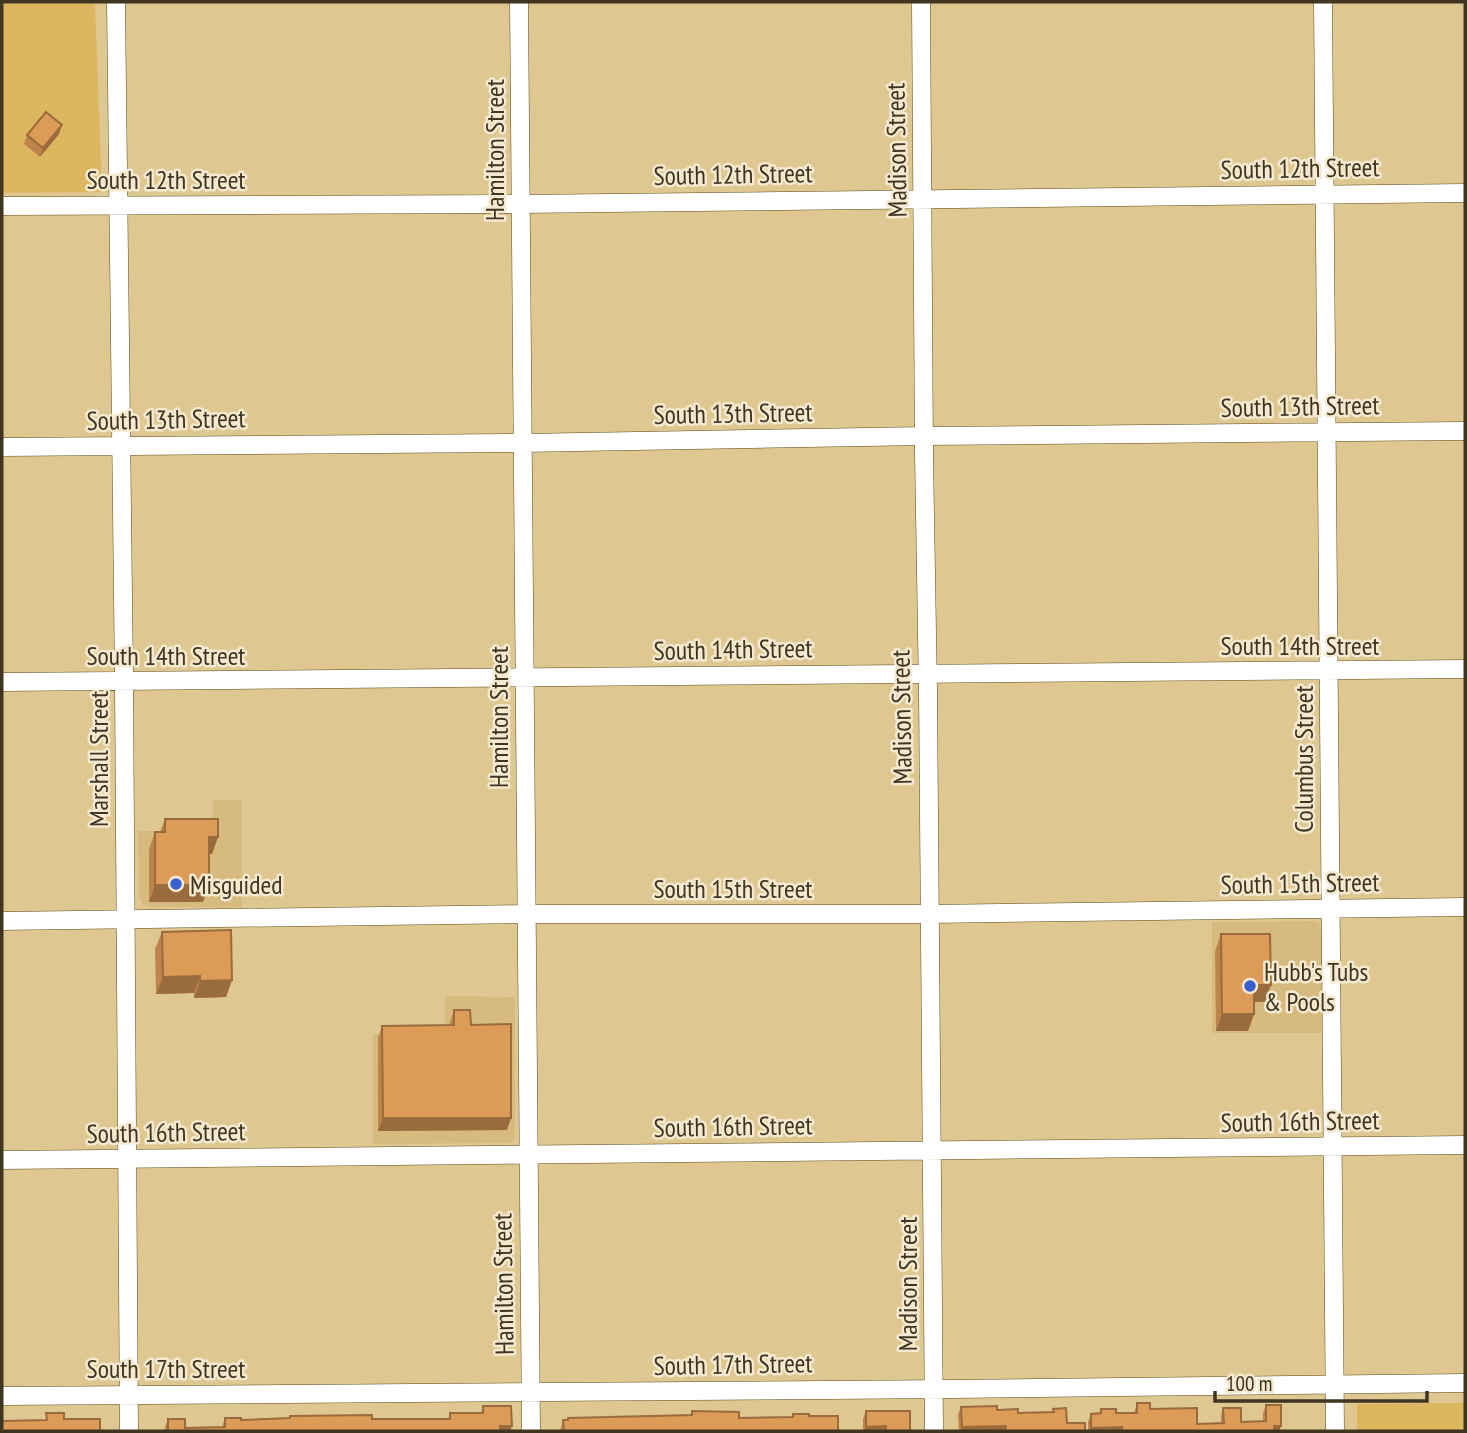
<svg xmlns="http://www.w3.org/2000/svg" width="1467" height="1433" font-family="'PT Sans Narrow',sans-serif">
<style>
.built{fill:#d7bb7e}
.green{fill:#ddb760}
.lines{fill:none;stroke-linecap:round;stroke-linejoin:round}
.minor-casing{stroke:#5f4a15;stroke-width:19}
.minor{stroke:#fff;stroke-width:18}
.wall{fill:#bd854b}
.shaded-wall{fill:#9a6c3d}
.building{fill:#dc9b57;stroke:#9a6c3d;stroke-width:2}
.poi-dot{fill:#375fcf;stroke:#f5e9cf;stroke-width:2.5}
.labels{text-anchor:middle;dominant-baseline:central;stroke-width:5;stroke-linejoin:round;paint-order:stroke}
.street-label{font-size:26px;fill:#3f3520;stroke:#f5e9cf}
.poi-label{font-size:26px;fill:#3f3520;stroke:#f5e9cf;text-anchor:start}
</style>
<rect width="100%" height="100%" fill="#dfc792"/>
<!-- built -->
<path class="built" d="M213 800H242V907H149L143 905 139 895 138 831H212Z
M1311 921 1319 923 1322 932V1033H1212V922Z
M445 996 515 997V1135L513 1140 509 1143 373 1144V1034H445Z"/>
<!-- green -->
<path class="green" d="M2 2H95L102 192 2 193Z
M1465 1403V1431H1357V1404Z"/>
<g class="lines">
<!-- minor casing -->
<g class="minor-casing">
<path id="minor" d="M116 2 124 681 129 1431
M519 2 531 1431
M921 2 924 455 928 692 934 1431
M1323 2 1335 1431
M2 206 520 204 1465 193
M2 447 522 443 924 436 1465 431
M2 682 1465 669
M2 921 526 914H929L1465 907
M2 1160 1465 1145
M2 1396 954 1389 1465 1383"/>
</g>
<!-- minor -->
<use href="#minor" class="minor"/>
</g>
<!-- wall -->
<path class="wall" d="M59 134 40 157 24 144 27 135Z
M165 819 218 837 212 854H209L203 902H149V849L155 832H160Z
M162 932 232 980 226 997 194 998V993L156 994 155 949Z
M1221 934 1265 1002H1254V1014L1248 1031H1216L1215 951Z
M454 1010 471 1025 507 1130 378 1131V1038L382 1026 449 1025Z
M1137 1403 1197 1424 1221 1423V1416L1223 1408 1241 1422 1263 1421V1413L1266 1405 1281 1426 1279 1431H1088V1422L1091 1414H1099L1101 1409 1116 1413H1134Z
M483 1406 512 1426 510 1431H165V1427L168 1419 185 1428 222 1427 225 1418 241 1420 289 1418 290 1416 372 1419H448L450 1413H481Z
M961 1407 1018 1413 1052 1412 1053 1409 1067 1423 1085 1431H959L958 1414Z
M692 1411 713 1412 739 1418 792 1417 793 1414 809 1416 838 1431H560L563 1420H568V1418L690 1415Z
M866 1411 910 1431H863V1419Z"/>
<!-- shaded-wall -->
<path class="shaded-wall" d="M62 125 59 134 40 157 43 148Z
M209 837H218L212 854H203Z
M155 885H209L203 902H149Z
M200 976 194 993 156 994 163 977Z
M232 980 226 997 194 998 200 981Z
M1254 985H1271L1265 1002H1248Z
M1222 1014H1254L1248 1031H1216Z
M383 1118H511L507 1130 378 1131Z
M500 1426H512L510 1431H498Z
M886 1426 884 1431H864L866 1427Z
M1006 1426 1004 1431H960L962 1427Z
M1274 1426H1281L1279 1431H1272Z
M1122 1427 1121 1431H1090L1091 1428Z"/>
<!-- building -->
<path class="building" d="M46 112 62 125 43 148 27 135Z
M165 819H218V837H209V885H155V832H165Z
M231 930 232 980 200 981V976L163 977 162 932Z
M1221 934H1270L1271 985H1254V1014H1222Z
M454 1010H470L471 1025 511 1024V1118H383L382 1026 454 1025Z
M1137 1403H1150V1409L1197 1408V1424L1224 1423 1223 1408H1241V1422L1266 1421V1405H1281V1426H1274V1431H1122V1427L1091 1428V1414L1101 1413V1409H1116V1413H1137Z
M483 1406H511L512 1426H500V1431H168V1419H185V1428L225 1427V1418H241V1420L290 1418V1416L372 1415V1419H450V1413H483Z
M997 1406V1410L1018 1409V1413L1054 1412 1053 1409 1066 1408 1067 1423H1085V1431H1006V1426L962 1427 961 1407Z
M692 1411 739 1412V1418L793 1417V1414H809V1416H838V1431H564L563 1420H568V1418L692 1415Z
M866 1411H910V1431H886V1426L866 1427Z
M46 1413H64V1419H100V1431H2V1421L47 1420Z"/>
<!-- markers -->
<g class="poi-dot">
<circle cx="176" cy="884" r="7"/>
<circle cx="1250" cy="986" r="7"/>
</g>
<g class="labels">
<!-- street labels -->
<g class="street-label">
<text transform="translate(494 150) rotate(-90)">Hamilton Street</text>
<text transform="translate(896 150) rotate(-91)">Madison Street</text>
<text transform="translate(1300 168) rotate(-1)">South 12th Street</text>
<text transform="translate(733 174) rotate(-1)">South 12th Street</text>
<text x="166" y="179">South 12th Street</text>
<text transform="translate(1300 406) rotate(-1)">South 13th Street</text>
<text transform="translate(733 413) rotate(-1)">South 13th Street</text>
<text transform="translate(166 419) rotate(-1)">South 13th Street</text>
<text x="1300" y="645">South 14th Street</text>
<text transform="translate(733 649) rotate(-1)">South 14th Street</text>
<text x="166" y="655">South 14th Street</text>
<text transform="translate(498 717) rotate(-90)">Hamilton Street</text>
<text transform="translate(901 717) rotate(-91)">Madison Street</text>
<text transform="translate(98 759) rotate(-90)">Marshall Street</text>
<text transform="translate(1303 759) rotate(-90)">Columbus Street</text>
<text transform="translate(1300 883) rotate(-1)">South 15th Street</text>
<text x="733" y="888">South 15th Street</text>
<text transform="translate(1300 1121) rotate(-1)">South 16th Street</text>
<text transform="translate(733 1126) rotate(-1)">South 16th Street</text>
<text transform="translate(166 1132) rotate(-1)">South 16th Street</text>
<text transform="translate(503 1284) rotate(-91)">Hamilton Street</text>
<text transform="translate(907 1284) rotate(-90)">Madison Street</text>
<text transform="translate(733 1364) rotate(-1)">South 17th Street</text>
<text x="166" y="1368">South 17th Street</text>
</g>
<!-- poi labels -->
<g class="poi-label">
<text x="190" y="884">Misguided</text>
<text x="1264" y="971">Hubb's Tubs<tspan x="1264" dy="30">&amp; Pools</tspan></text>
</g>
</g>
<!-- border -->
<rect width="1467" height="1433" fill="none" stroke="#3f3520" stroke-width="7"/>
<!-- scale -->
<path d="M1215 1391v10h212v-10" fill="none" stroke="#3f3520" stroke-width="3.5"/>
<text x="1226" y="1391" font-size="21" fill="#3f3520" stroke="#f5e9cf" stroke-width="5" paint-order="stroke">100 m</text>
</svg>
